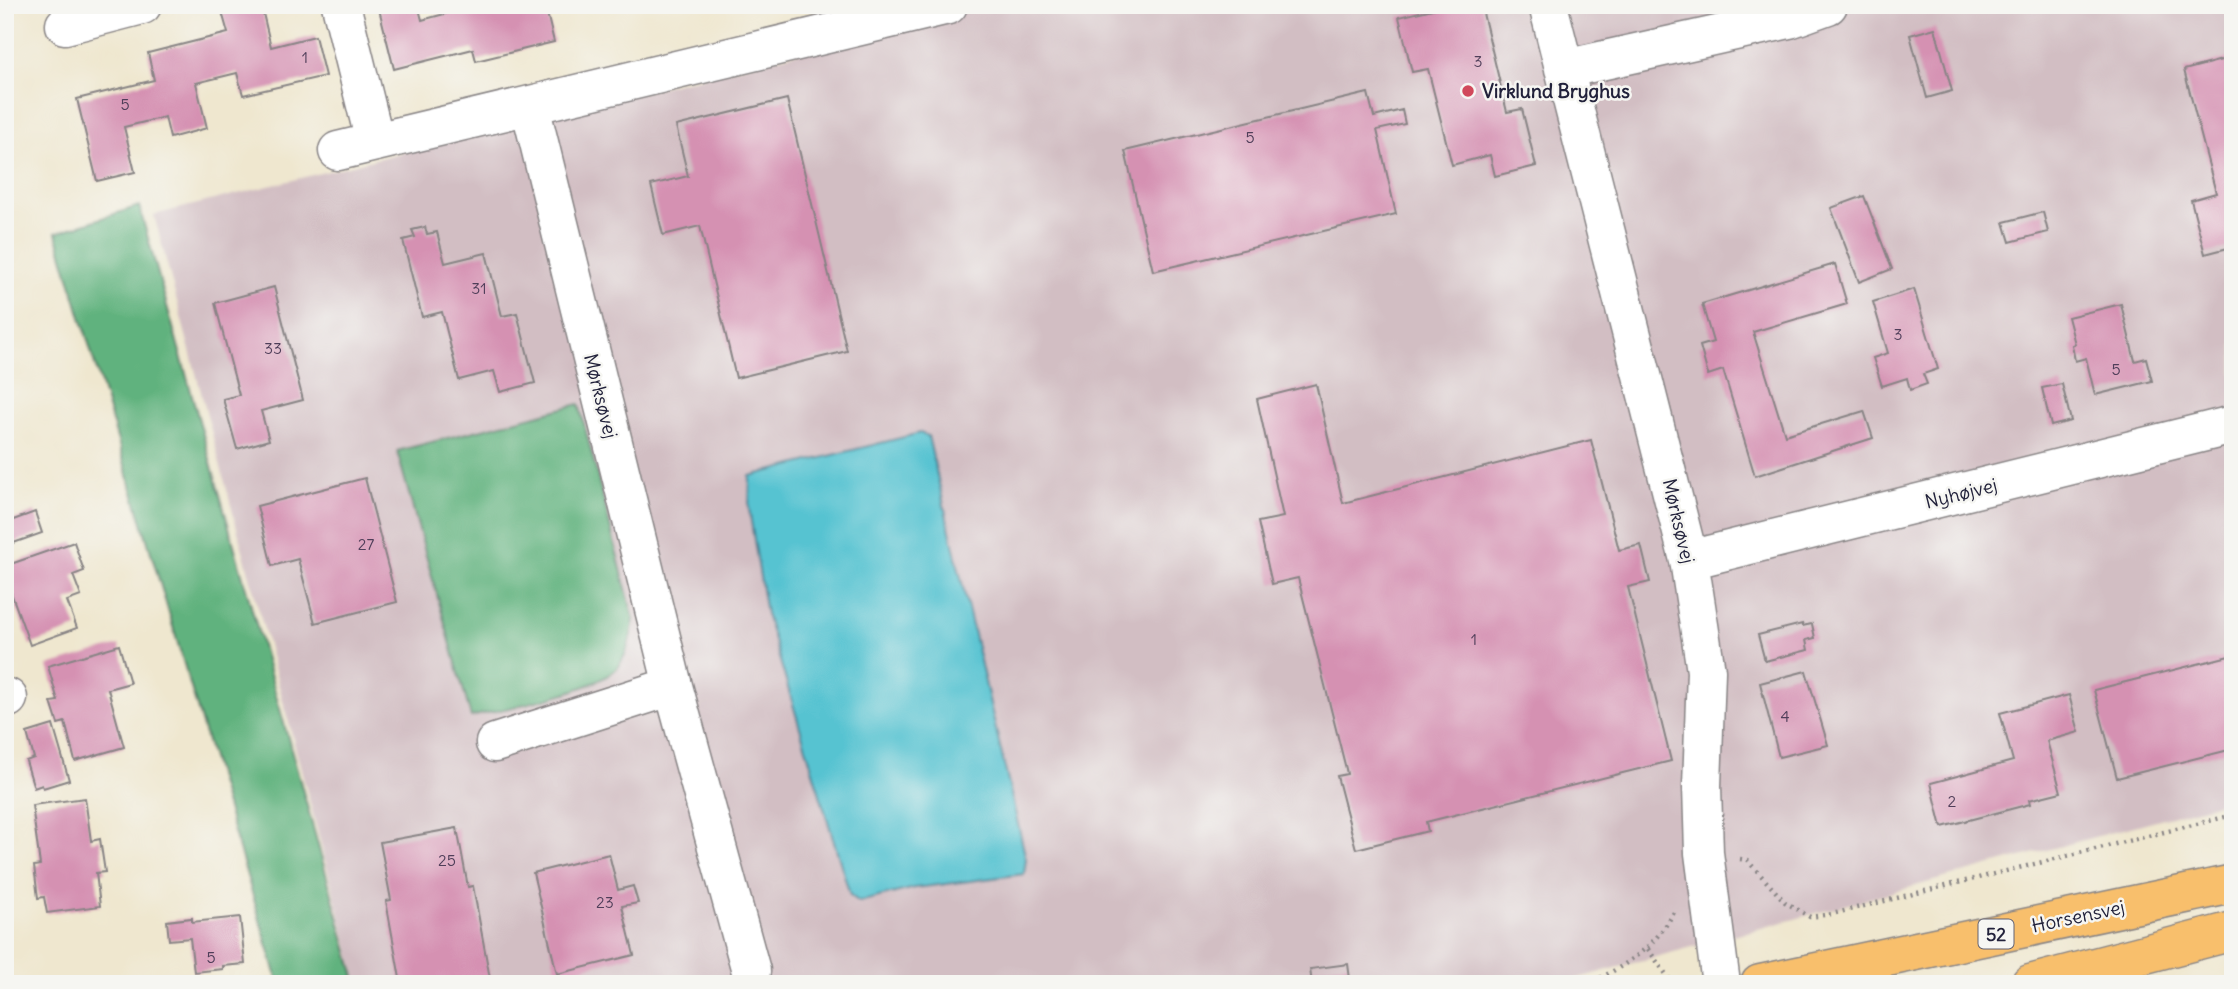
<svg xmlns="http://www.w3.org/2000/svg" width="2238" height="989" font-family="Delius,sans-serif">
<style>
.industrial{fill:#d2bec3}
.forest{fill:#60b27e;stroke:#416a5c;stroke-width:2}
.water{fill:#57c3d1;stroke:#3c7286;stroke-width:2}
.building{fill:#d591b2}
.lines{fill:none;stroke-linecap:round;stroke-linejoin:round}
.minor-casing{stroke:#888485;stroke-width:41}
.primary-casing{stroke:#888485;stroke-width:41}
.path{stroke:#888485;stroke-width:4.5;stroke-dasharray:2 5;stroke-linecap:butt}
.minor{stroke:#fff;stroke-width:38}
.primary{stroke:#f8bf6c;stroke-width:38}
.poi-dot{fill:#d1495b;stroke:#f6f6f2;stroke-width:2.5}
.labels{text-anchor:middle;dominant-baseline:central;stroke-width:5;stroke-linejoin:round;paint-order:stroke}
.number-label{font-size:16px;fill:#4f3e59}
.shield{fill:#f6f6f2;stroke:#626272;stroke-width:2}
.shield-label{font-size:18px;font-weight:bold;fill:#22223b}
.poi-label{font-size:19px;font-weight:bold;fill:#22223b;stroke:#f6f6f2;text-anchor:start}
.street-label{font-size:19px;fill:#22223b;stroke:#f6f6f2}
</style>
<rect width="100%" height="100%" fill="#f6f6f2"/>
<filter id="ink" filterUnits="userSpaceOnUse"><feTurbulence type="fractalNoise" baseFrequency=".0143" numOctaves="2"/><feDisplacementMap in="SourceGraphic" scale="14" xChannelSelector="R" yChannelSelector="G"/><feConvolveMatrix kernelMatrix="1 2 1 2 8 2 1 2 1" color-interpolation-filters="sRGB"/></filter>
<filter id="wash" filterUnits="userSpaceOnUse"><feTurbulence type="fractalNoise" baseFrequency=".00686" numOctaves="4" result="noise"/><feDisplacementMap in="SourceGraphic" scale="28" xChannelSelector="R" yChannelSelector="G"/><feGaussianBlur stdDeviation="1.57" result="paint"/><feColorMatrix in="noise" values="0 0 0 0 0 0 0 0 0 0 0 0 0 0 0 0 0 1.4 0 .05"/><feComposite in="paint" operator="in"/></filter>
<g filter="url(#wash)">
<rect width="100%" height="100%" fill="#efe7cf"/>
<!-- industrial -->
<path class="industrial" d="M987 5H2233V799L1557 984H358L154 215Z"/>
<!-- forest -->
<path class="forest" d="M139 206 357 984H279L56 233Z
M579 404 634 620C631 636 627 658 615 670 591 692 506 708 471 717L397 451Z"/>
<!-- water -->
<path class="water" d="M920 433 928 436 1026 859 1024 874 915 888 859 902 850 895 766 614 749 509 750 476Z"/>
<g id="blocks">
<!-- building -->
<path class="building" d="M220 5H246L247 8 261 5 271 47 315 36 325 76 243 95 237 73 196 83 207 128 170 138 165 117 124 127 135 172 97 181 77 99 154 80 148 53 228 33Z
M378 5H418L422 20 463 9 462 5H501L504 14 545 5 554 42 476 61 473 49 394 69Z
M1449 5H1481L1507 112 1522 109 1536 166 1495 176 1490 155 1452 165 1428 69 1412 72 1399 17Z
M1935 28 1952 91 1927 98 1910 35Z
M2233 57V261H2232L2228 248 2205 254 2191 200 2216 193 2184 70Z
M1368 93 1374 117 1402 110 1405 124 1377 130 1396 214 1153 271 1125 151Z
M787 99 847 351 736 378 700 226 663 235 651 185 688 176 676 126Z
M1864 196 1892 269 1859 282 1831 208Z
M2043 212 2048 232 2010 242 2004 222Z
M425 227 427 234 437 232 445 263 486 253 502 316 517 313 535 383 500 392 494 371 459 380 442 312 422 317 403 240 415 237 412 230Z
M1835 264 1847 304 1753 332 1785 435 1864 411 1873 438 1755 476 1723 370 1708 375 1700 346 1713 342 1702 304Z
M274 287 303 400 261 411 269 440 237 449 223 399 239 395 215 303Z
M1914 289 1938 369 1923 374 1927 384 1910 390 1907 378 1882 386 1873 358 1888 353 1873 302Z
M2121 304 2135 361 2146 358 2152 381 2095 395 2086 358 2075 361 2072 345 2075 344 2068 317Z
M1316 384 1343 503 1591 440 1619 550 1641 545 1650 582 1628 587 1671 761 1426 822 1428 831 1356 849 1337 776 1347 774 1346 769 1298 578 1272 584 1258 522 1283 517 1257 399Z
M2062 384 2071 421 2051 426 2042 388Z
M365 478 397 602 315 623 298 559 272 566 257 506Z
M35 512 42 533 5 546V523Z
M74 542 84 571 73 575 81 596 67 601 77 628 30 645 5 576V566Z
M1802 624V626L1812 624 1815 638 1806 640 1808 650 1765 661 1758 635Z
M119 645 130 683 108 689 124 747 75 761 65 722 58 724 51 702 58 701 48 666Z
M2233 655V749L2117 778 2094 690Z
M1806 671 1828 745 1779 757 1760 683Z
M2069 695 2079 732 2047 741 2061 792 2029 800 2030 804 1942 827 1931 783 2013 761 2000 713Z
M53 725 69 780 43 788 42 785 34 788 26 761 34 758 27 733Z
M85 798 91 841 100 839 105 872 96 873 100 906 47 913 44 897 38 898 34 866 40 865 32 805Z
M457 828 468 887 473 886 491 984H401L386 901 391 900 380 842Z
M609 854 618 890 633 886 638 903 622 906 634 955 557 974 533 873Z
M240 917 245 964 223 966V969L194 972 190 938 169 940 167 921 192 918V922Z
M1348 964 1350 979 1312 984 1310 969Z"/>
</g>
</g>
<g filter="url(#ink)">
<use href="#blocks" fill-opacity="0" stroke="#888485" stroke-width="2"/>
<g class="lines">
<!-- minor casing -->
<g class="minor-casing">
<path id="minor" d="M341 5 375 142
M1548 5 1689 560 1706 671 1702 786 1704 853 1721 984
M65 25 142 5
M1564 69 1789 19 1828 5
M530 106 673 686 751 971
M338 151 948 5
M1689 560 2233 425
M5 698H8
M495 743 673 686"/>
</g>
<!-- primary casing -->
<g class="primary-casing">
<path id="primary" d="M1760 984 2233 884
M2030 984 2233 931"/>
</g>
<!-- path -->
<path class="path" d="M1740 859 1747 860 1785 902 1810 917 1832 914 2233 815
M1648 949 1673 984
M1588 984C1625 966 1654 949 1674 912
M1658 984 1672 982"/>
<!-- minor -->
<use href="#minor" class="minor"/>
<!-- primary -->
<use href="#primary" class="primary"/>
</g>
</g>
<!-- markers -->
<circle class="poi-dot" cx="1468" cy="91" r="7"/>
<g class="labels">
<!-- number labels -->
<g class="number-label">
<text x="305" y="57">1</text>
<text x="1478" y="61">3</text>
<text x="125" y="104">5</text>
<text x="1250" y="137">5</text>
<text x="479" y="288">31</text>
<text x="1898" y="334">3</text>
<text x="273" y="348">33</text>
<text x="2116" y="369">5</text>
<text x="366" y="544">27</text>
<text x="1474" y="639">1</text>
<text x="1785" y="716">4</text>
<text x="1952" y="801">2</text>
<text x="447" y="860">25</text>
<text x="605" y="902">23</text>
<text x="211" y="957">5</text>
</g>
<!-- shield labels -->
<rect class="shield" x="1978.5" y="919.5" width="35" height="29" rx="5"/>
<g class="shield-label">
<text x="1996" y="934">52</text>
</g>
<!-- poi labels -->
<g class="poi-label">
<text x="1482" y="91">Virklund Bryghus</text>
</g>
<!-- street labels -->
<g class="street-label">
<text transform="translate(601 396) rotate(76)">Mørksøvej</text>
<text transform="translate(1961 493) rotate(-14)">Nyhøjvej</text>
<text transform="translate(1679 521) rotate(77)">Mørksøvej</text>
<text transform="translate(2078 916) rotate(-12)">Horsensvej</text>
</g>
</g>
<!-- margin -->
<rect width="2238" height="989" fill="none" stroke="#f6f6f2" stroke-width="28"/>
</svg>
